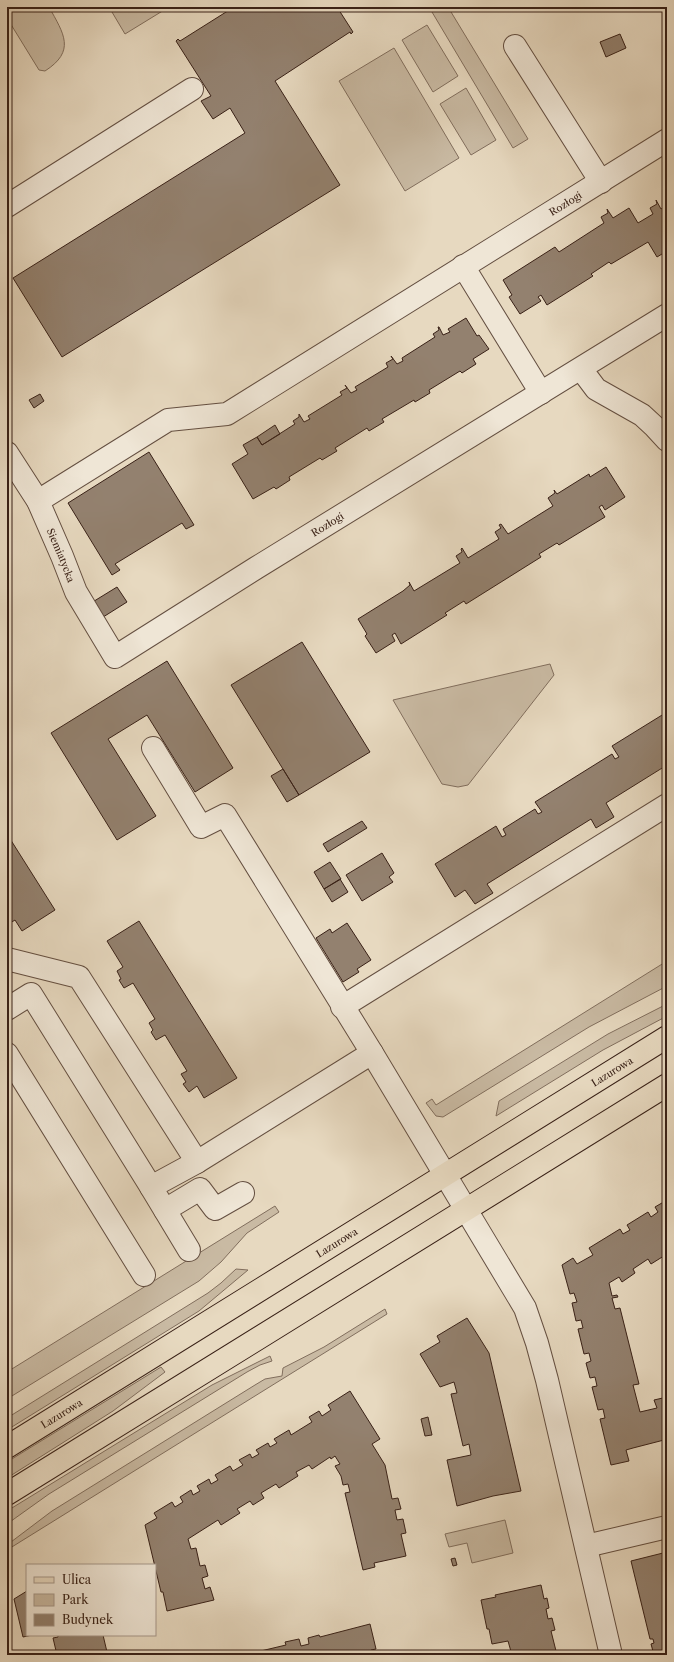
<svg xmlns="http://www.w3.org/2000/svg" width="674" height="1662" font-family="'Libre Caslon Text',serif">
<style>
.green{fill:#c9baa3;stroke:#816e5d}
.building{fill:#93816f;stroke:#392117}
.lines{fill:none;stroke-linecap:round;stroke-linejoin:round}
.minor-casing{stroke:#644f41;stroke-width:24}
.major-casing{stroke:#392117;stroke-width:24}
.minor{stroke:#efe6d6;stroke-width:22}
.major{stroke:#e7d9c0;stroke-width:22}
.labels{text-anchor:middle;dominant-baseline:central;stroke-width:3.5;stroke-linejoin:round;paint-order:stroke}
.street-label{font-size:10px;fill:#392117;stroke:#efe6d6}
</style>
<rect width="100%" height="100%" fill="#e7d9c0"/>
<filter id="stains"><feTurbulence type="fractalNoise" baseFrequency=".005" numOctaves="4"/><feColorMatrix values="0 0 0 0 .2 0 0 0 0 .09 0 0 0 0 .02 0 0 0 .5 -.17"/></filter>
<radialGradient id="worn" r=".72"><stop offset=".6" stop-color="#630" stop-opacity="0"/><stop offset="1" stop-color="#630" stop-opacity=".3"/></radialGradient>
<!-- green -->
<path class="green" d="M7 7H49C64 34 76 51 45 71L39 70 7 18Z
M109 7H169L125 34Z
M429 7H448L528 139 513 148Z
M427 25 458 76 433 92 402 40Z
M394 48 459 158 405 191 339 81Z
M466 88 496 140 471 155 440 104Z
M550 664 554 675 468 785 458 787 442 784 393 700Z
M667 961V986L589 1027 443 1117 436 1116 426 1103 432 1099 436 1105Z
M667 1004V1016L603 1050 496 1116 499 1101 608 1034Z
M275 1206 279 1212 247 1233 221 1262 199 1281 7 1399V1372Z
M236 1269 248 1270 199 1311 7 1430V1418L208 1293 221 1283Z
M385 1309 387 1314 7 1550V1545L52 1511 255 1385 265 1379 282 1376 283 1368 324 1347Z
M270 1356 272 1361 260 1365 247 1372 49 1494 7 1524V1511L212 1385Z
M161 1367 165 1372 113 1411 7 1478V1462Z
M505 1520 513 1553 472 1563 467 1543 449 1547 445 1534Z"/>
<!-- building -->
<path class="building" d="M234 7H337L353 32 351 34 350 32 275 81 340 185 62 357 13 278 245 133 230 108 213 119 201 101 211 96 176 41 178 39 180 41Z
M620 34 626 48 606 57 600 42Z
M656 200 661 209 667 205V251L657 257 648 242 611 264 609 262 591 274 593 276 547 305 541 295 538 297 541 301 520 314 509 297 512 295 503 280 555 247 559 252 604 223 601 217 608 213 607 209 613 218 629 208 638 223 653 214 650 208 657 204Z
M466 318 477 336 479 335 489 349 473 359 476 364 462 373 460 371 429 390 430 393 415 402 414 400 382 419 384 422 369 431 367 428 335 448 337 451 322 460 320 458 289 477 290 480 276 489 274 487 253 499 232 464 248 454 243 445 257 437 262 445 295 424 293 421 299 417V414L304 422 310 419 308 416 342 395 340 392 347 388 345 385 351 393 357 390 355 387 388 367 386 363 393 359 391 356 397 364 403 361 402 358 435 337 433 334 439 330 438 327H439L443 335 450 332 448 329Z
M40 394 44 401 34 408 29 400Z
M275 425 280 434 262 445 257 437Z
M149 452 194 525 186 529 182 523 115 564 120 570 112 575 68 503Z
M606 467 625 497 605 510 602 505 599 507 605 517 559 545 557 543 539 554 541 557 466 604 464 601 445 613 447 615 401 644 395 633 392 635 395 641 376 653 365 636 367 634 358 619 403 591 410 585 409 582 414 591 460 563 456 556 462 552 461 549 462 548 468 558 499 539 495 532 501 528 499 525 501 524 508 534 553 506 548 498 555 493 554 490 557 494 589 474 590 477Z
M117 587 127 602 100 619 91 603Z
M302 642 370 752 299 795 231 685Z
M167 661 233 768 195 792 147 715 108 739 156 816 117 840 51 733Z
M667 712V765L606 803 614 817 596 828 591 819 487 884 493 893 475 904 465 890 455 897 435 864 496 826 502 837 506 835 503 829 535 809 538 814 542 812 535 802 612 754 615 759 619 757 612 746Z
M283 769 299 795 287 802 271 776Z
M362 821 367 828 328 852 323 844Z
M7 834 55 910 22 931 15 920 7 925Z
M382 853 394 873 389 877 393 882 362 901 346 875Z
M330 862 341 879 324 889 314 872Z
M340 879 348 892 332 902 324 889Z
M139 921 237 1078 204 1098 197 1086 189 1092 183 1084 186 1082 181 1074 187 1071 165 1035 156 1040 151 1032 153 1030 149 1023 155 1019 133 983 124 988 119 980 121 979 117 971 123 967 107 941Z
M347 923 371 960 357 969 359 972 343 982 316 938 330 929 332 933Z
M667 1200V1254L651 1264 648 1259 633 1269 635 1273 622 1282 619 1277 609 1283 612 1296 617 1295 618 1297 612 1298 615 1309 620 1308 639 1384 633 1385 640 1412 657 1408 654 1400 667 1397V1445L666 1446 664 1440 633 1448 626 1450 629 1461 611 1465 600 1419 605 1418 603 1409 598 1410 592 1387 597 1386 595 1377 590 1378 586 1363 591 1361 589 1353 584 1354 578 1329 583 1328 581 1320 576 1321 572 1303 577 1302 574 1293 570 1294 562 1265 573 1258 577 1264 593 1255 589 1248 620 1229 623 1234 630 1230 627 1225 648 1212 651 1217 658 1212 655 1207Z
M467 1318 489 1353 521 1491 493 1496 457 1506 447 1460 471 1455 469 1444 463 1446 451 1394 457 1393 454 1382 440 1387 420 1354 440 1342 437 1336Z
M350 1391 380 1439 372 1444 385 1465 392 1499 398 1498 401 1509 395 1510 397 1520 403 1519 406 1533 401 1534 406 1556 374 1563 375 1567 363 1570 345 1493 350 1492 348 1484 343 1485 341 1476 335 1466 340 1464 335 1456 331 1459 330 1457 312 1469 309 1465 296 1472 298 1476 279 1488 276 1484 261 1493 264 1498 253 1505 250 1501 237 1509 240 1513 221 1525 218 1520 188 1539 191 1549 196 1548 200 1566 205 1565 208 1576 202 1578 205 1589 210 1587 214 1600 167 1611 163 1592H161L145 1525 157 1518 154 1513 172 1502 175 1507 183 1502 180 1497 191 1490 193 1495 200 1491 197 1486 209 1479 211 1484 218 1480 215 1475 230 1466 233 1471 243 1465 239 1460 250 1454 252 1458 259 1454 256 1450 268 1443 270 1447 277 1443 274 1439 289 1430 291 1435 312 1422 309 1417 319 1411 322 1416 331 1410 328 1405Z
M428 1417 432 1435 425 1436 421 1419Z
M667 1552V1655H654L651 1644 654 1643 653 1639H650L631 1561Z
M455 1558 457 1565 453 1566 451 1559Z
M541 1585 544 1599 547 1598 549 1608 546 1609 548 1619 552 1618 555 1630 551 1631 557 1655H512L508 1641 492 1644 489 1629H487L481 1600 496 1597 495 1595Z
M27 1591V1635H32L23 1637 14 1599Z
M370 1624 376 1649 371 1650 372 1655H244L286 1645 285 1642 299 1639 301 1646 309 1644 308 1638 319 1635 320 1637Z
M58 1635H103L107 1652 104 1653 105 1655H57L53 1638 58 1637Z"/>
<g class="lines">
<!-- minor casing -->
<g class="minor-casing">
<g id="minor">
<path d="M515 46 601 182"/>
<path d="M7 206 192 89"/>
<path d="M463 266 541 393"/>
<path d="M581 369 596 389 642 415 655 427 667 440"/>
<path id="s1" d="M7 453 38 501 62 556 76 592 115 657 256 568 667 315"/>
<path id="s2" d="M38 501 168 420 227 414 667 140"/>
<path d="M153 748 201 827 225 815 372 1053 525 1308 537 1343 547 1380 611 1655"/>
<path d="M7 959 79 977 197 1162 372 1053"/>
<path d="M342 1007 667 805"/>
<path d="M7 1009 31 994 151 1187"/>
<path d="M7 1054 144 1275"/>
<path d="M165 1210 200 1189 215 1209 243 1193"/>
<path d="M189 1250 151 1187 197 1162"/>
<path d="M586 1546 667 1527"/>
</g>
</g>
<!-- major casing -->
<g class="major-casing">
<g id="major">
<path id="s3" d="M7 1447 667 1037"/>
<path d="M7 1494 667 1085"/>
</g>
</g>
<!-- minor -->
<use href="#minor" class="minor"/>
<!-- major -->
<use href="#major" class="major"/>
</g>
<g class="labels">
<!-- street labels -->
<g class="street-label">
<text stroke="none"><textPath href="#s2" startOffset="611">Rozłogi</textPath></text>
<text stroke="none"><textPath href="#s1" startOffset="482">Rozłogi</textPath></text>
<text stroke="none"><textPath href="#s1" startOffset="116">Siemiatycka</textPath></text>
<text stroke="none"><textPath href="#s3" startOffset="712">Lazurowa</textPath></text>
<text stroke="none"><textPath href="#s3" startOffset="388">Lazurowa</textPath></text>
<text stroke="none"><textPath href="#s3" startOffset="64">Lazurowa</textPath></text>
</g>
</g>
<!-- margin -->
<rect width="674" height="1662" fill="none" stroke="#e7d9c0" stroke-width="24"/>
<rect x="8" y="8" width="658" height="1646" fill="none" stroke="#392117" stroke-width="2"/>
<rect x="12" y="12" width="650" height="1638" fill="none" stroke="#392117"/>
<!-- legend -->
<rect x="26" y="1564" width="130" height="72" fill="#efe6d6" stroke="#a6978a"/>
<rect x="34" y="1577" width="20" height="6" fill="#e7d9c0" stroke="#a6978a"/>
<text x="62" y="1584" font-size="12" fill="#392117">Ulica</text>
<rect x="34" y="1594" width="20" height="12" fill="#c9baa3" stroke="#a6978a"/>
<text x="62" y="1604" font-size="12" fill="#392117">Park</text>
<rect x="34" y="1614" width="20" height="12" fill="#93816f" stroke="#a6978a"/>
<text x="62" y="1624" font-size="12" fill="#392117">Budynek</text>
<rect width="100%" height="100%" filter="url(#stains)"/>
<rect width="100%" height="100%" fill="url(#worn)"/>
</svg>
